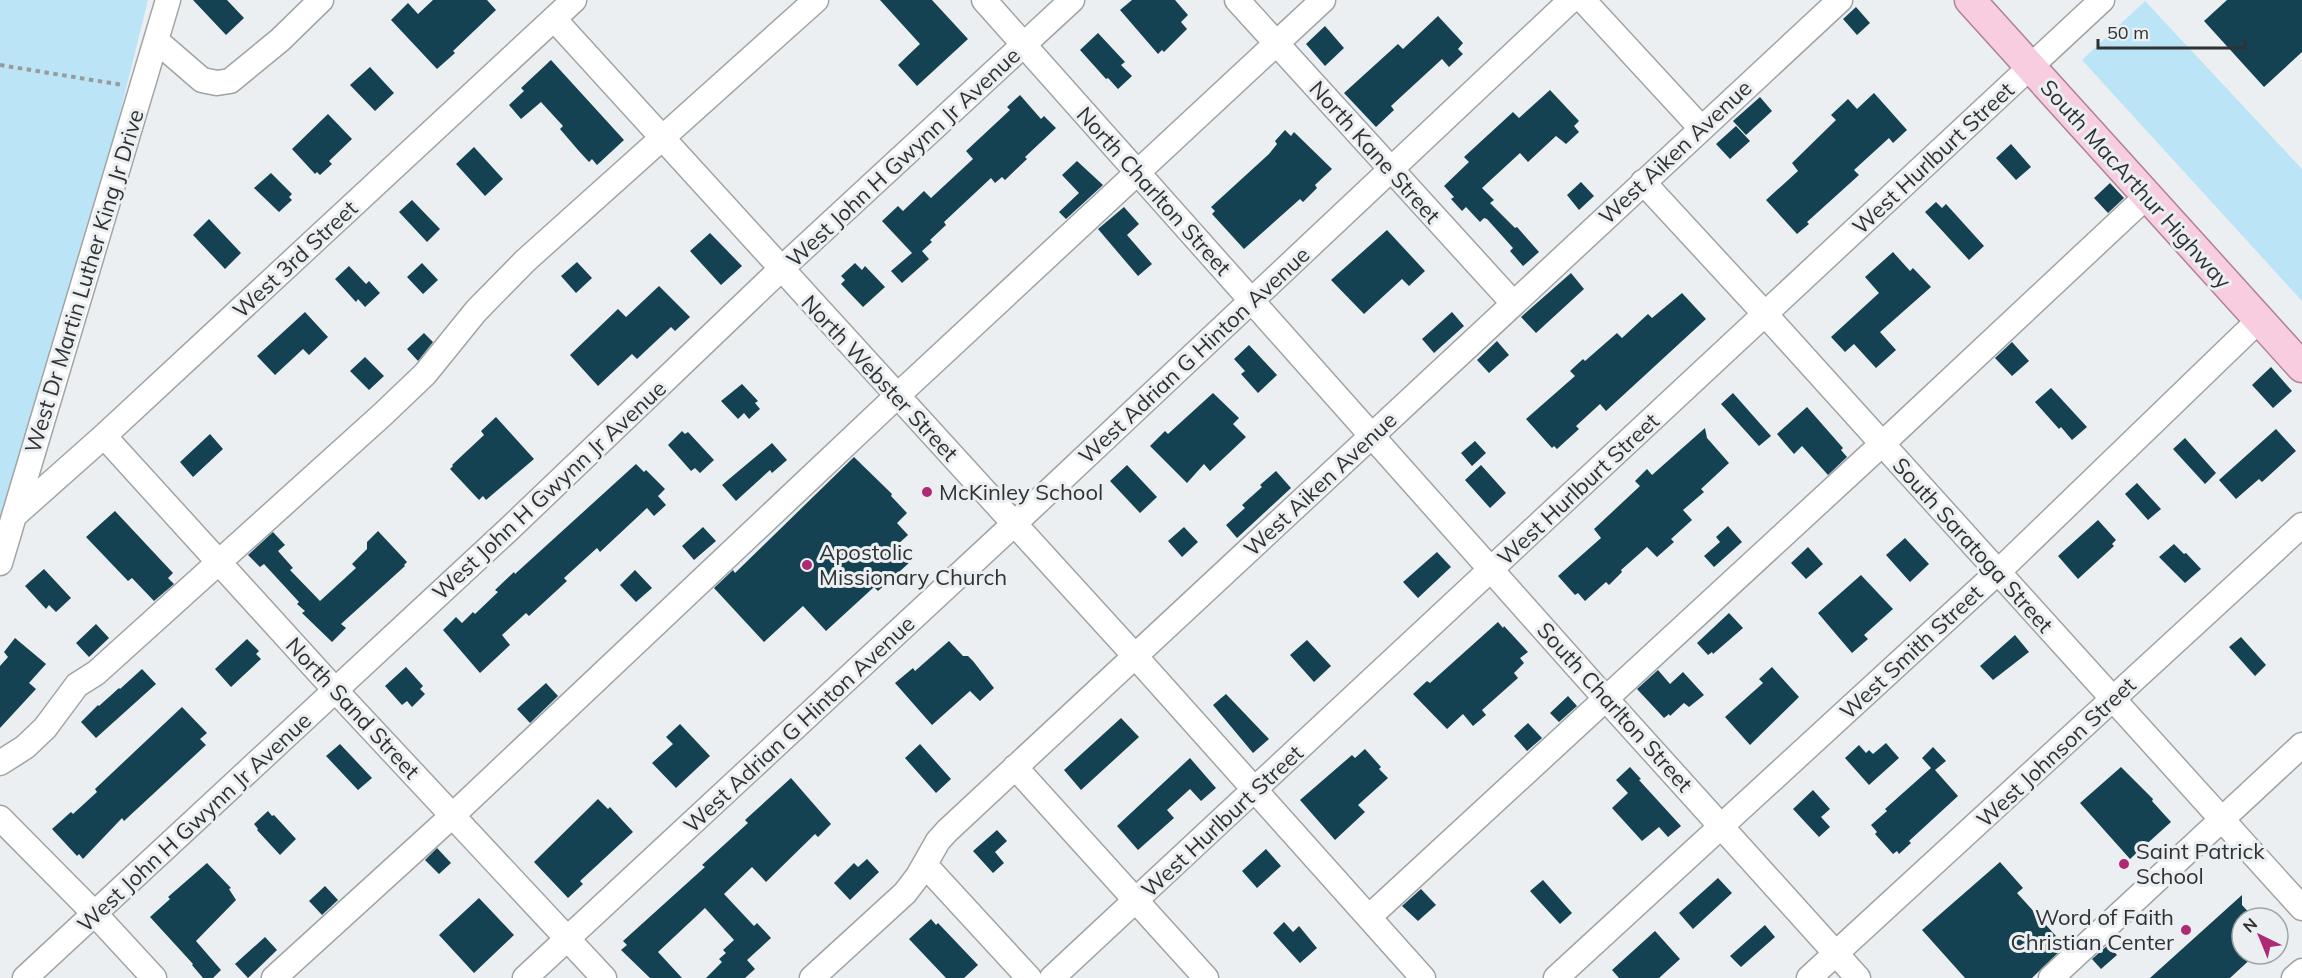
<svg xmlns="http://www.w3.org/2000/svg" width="2302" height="978" font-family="Mulish,sans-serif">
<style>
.green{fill:#bbe5f6}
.building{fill:#154252}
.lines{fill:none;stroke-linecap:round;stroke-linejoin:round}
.minor-casing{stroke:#a0a4a5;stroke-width:27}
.major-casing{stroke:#ae8195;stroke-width:33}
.path{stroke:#989b9c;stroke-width:4;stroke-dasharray:4.5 4.5;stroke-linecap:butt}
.minor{stroke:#fff;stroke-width:24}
.major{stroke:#f8cde0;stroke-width:30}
.poi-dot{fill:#ad2a74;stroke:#ebeff1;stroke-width:2}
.labels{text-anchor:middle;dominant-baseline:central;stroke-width:6;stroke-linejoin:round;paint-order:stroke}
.street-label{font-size:22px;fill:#2f3132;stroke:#ebeff1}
.poi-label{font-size:22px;fill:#2f3132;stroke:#ebeff1;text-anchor:start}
</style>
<rect width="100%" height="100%" fill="#ebeff1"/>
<!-- green -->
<path class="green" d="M0 0H148L58 363 0 542Z
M2145 1 2302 169V301L2082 60Z"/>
<!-- building -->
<path class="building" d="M193 0H227L244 18 226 35Z
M433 0H487L496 10 453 51 455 53 437 69 391 20 408 3 418 14Z
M880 0H932L968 39 917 86 898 65 920 44Z
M1132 0H1175L1188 15 1181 22 1187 29 1164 52 1162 50 1158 54 1120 10Z
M2227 0H2302V52L2264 87 2204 21Z
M1856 7 1870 23 1857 35 1843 19Z
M1438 16 1463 43 1458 49 1463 54 1449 67 1442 59 1391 106 1394 110 1376 127 1344 93 1398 44 1403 49Z
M1325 26 1344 48 1325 66 1306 44Z
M1098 33 1125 62 1121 65 1132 76 1118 89 1108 78 1106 79 1080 50Z
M551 60 624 140 597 165 592 159 589 162 578 150 560 129 563 126 541 102 521 119 509 105 524 91 521 88Z
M370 67 394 93 375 111 350 85Z
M1550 90 1579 121 1574 126 1579 132 1566 144 1556 136 1528 162 1520 153 1482 188 1494 200 1490 203 1515 228 1517 227 1539 252 1523 266 1510 251 1513 248 1487 219 1484 218 1480 222 1466 207 1462 211 1451 199 1454 197 1444 186 1469 162 1464 157 1513 112 1519 118Z
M1874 93 1907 130 1893 143 1889 138 1854 170 1859 175 1807 222 1809 224 1797 234 1766 200 1798 171 1792 163 1836 120 1831 115 1848 99 1857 109Z
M1020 95 1041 119 1044 116 1056 128 1025 157 1027 159 1005 180 1002 177 995 183 991 178 944 222 946 225 930 240 932 242 922 251 929 259 902 283 891 271 912 253 882 221 898 206 903 211 924 191 931 198 973 159 966 151 1010 110 1007 107Z
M1760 97 1772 111 1746 135 1733 121Z
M328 114 352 139 329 161 332 164 320 175 317 172 315 174 292 149Z
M1736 126 1750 141 1730 159 1716 144Z
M1285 130 1291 136 1294 132 1332 169 1315 185 1317 188 1303 202 1300 199 1244 249 1212 214 1215 211 1211 207 1269 154 1277 144 1275 141Z
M2011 144 2031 167 2016 180 1996 158Z
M474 147 503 179 485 196 456 164Z
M1077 161 1103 185 1066 219 1059 212 1079 193 1062 175Z
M271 173 292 194 289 197 292 200 279 212 254 188Z
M1581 182 1594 196 1579 210 1567 195Z
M2110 183 2124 198 2108 213 2094 198Z
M412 200 440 229 427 242 399 212Z
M1936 202 1942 208 1946 204 1984 246 1969 260 1925 212Z
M1124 207 1139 224 1127 235 1152 264 1138 276 1098 229Z
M209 219 241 253 225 269 193 235Z
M1387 230 1425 271 1409 286 1402 279 1364 314 1331 280Z
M710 233 742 266 721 285 690 251Z
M1893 252 1910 271 1913 268 1931 287 1880 332 1896 350 1876 368 1854 344 1845 352 1831 337 1879 293 1865 277Z
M577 262 592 278 576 293 561 276Z
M422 263 438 280 423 294 407 277Z
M855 263 862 270 865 266 885 287 863 307 841 284 845 280 841 276Z
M349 266 366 284 369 281 380 293 365 307 358 299 356 302 335 279Z
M1571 273 1584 289 1536 333 1521 317Z
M659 286 690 317 675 331 671 327 637 359 632 354 598 386 570 355 618 309 626 317Z
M1682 293 1706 319 1606 411 1600 404 1576 426 1579 429 1557 449 1554 446 1552 448 1526 419 1575 376 1570 371 1583 359 1585 361 1617 333 1622 338 1648 314 1652 318Z
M305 312 328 337 309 355 303 349 275 375 257 356Z
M1452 312 1464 326 1434 353 1422 339Z
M424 333 433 342 418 361 407 349Z
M1497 341 1509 355 1489 373 1477 360Z
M2012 342 2029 361 2012 376 1995 358Z
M1249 345 1277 375 1258 393 1241 374 1245 371 1234 359Z
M365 357 384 376 369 390 350 371Z
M2271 367 2292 391 2273 408 2252 385Z
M742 384 758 401 755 403 760 409 749 419 744 413 738 419 721 401Z
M2051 388 2087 427 2072 440 2061 427 2059 429 2035 402Z
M1213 393 1239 418 1233 424 1246 437 1210 471 1204 464 1187 483 1150 446 1165 431 1168 434Z
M1733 393 1771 436 1759 446 1721 404Z
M1807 407 1843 448 1841 450 1847 457 1828 475 1802 446 1794 454 1777 434Z
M496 417 534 459 486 500 483 496 479 500 450 469 453 466 452 465 484 435 481 431Z
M1705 428 1707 438 1729 463 1701 489 1704 492 1683 510 1692 520 1671 539 1674 542 1657 557 1647 547 1621 570 1622 572 1609 585 1606 582 1585 601 1578 593 1575 595 1558 576 1601 538 1594 529 1640 486 1635 481 1647 469 1652 475Z
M2276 429 2296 451 2262 482 2259 479 2236 499 2219 480Z
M682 431 685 434 688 432 714 460 700 473 695 468 691 471 668 445Z
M210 434 223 449 193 477 180 462Z
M2185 438 2216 473 2205 484 2173 449Z
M1475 441 1486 453 1472 466 1461 453Z
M772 443 787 460 772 473 770 470 736 501 722 485Z
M854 457 892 494 891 496 907 513 897 523 908 535 896 546 910 562 878 591 874 587 826 631 803 606 764 642 714 588 733 570 735 573Z
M636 464 644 472 646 470 665 489 658 496 666 505 654 516 647 508 600 552 597 548 564 578 567 581 529 616 526 613 502 635 510 645 480 673 443 630 456 617 462 623 473 612 475 614 498 592 495 590 514 572 515 574Z
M1127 465 1157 497 1140 513 1110 481Z
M1481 465 1506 493 1490 508 1465 480Z
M1276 471 1291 488 1237 538 1226 525 1245 508 1242 505 1262 487 1260 485Z
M2137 483 2161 509 2148 520 2125 494Z
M115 511 173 573 168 578 174 584 154 601 132 578 128 581 86 537Z
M2098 520 2116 540 2112 544 2114 546 2078 579 2058 556Z
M1728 526 1742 542 1714 567 1704 556 1720 542 1716 537Z
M703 527 716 541 694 560 682 546Z
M1184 527 1198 542 1182 557 1168 541Z
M378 531 407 562 404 565 405 566 341 624 346 628 332 642 302 613 305 611 297 604 299 602 264 564 260 567 248 555 273 532 285 545 278 551 293 568 290 570 320 601 356 568 352 564 367 549V542Z
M1905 538 1929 564 1910 582 1886 555Z
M2174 544 2184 554 2186 553 2201 569 2185 583 2159 557Z
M1808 547 1823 564 1806 579 1791 563Z
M1437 552 1451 567 1418 598 1403 582Z
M44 569 71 598 56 612 49 605 46 609 25 586Z
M635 570 652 588 636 602 620 585Z
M1861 575 1893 609 1864 635 1868 639 1852 653 1818 613Z
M1729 613 1743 628 1713 654 1712 652 1708 655 1697 643Z
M1498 622 1503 628 1504 626 1528 652 1520 658 1524 663 1514 673 1518 678 1482 710 1486 715 1473 726 1463 714 1447 729 1413 694 1427 681 1430 683Z
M96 624 109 638 89 657 76 643Z
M2015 635 2029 652 1993 680 1980 666Z
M2241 637 2266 665 2255 676 2229 647Z
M15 638 46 664 29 683 36 689 0 728V666L8 657 4 652Z
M247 639 259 651 256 654 261 659 231 687 215 669Z
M1307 640 1331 666 1314 682 1290 655Z
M949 641 963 656H968L973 661 994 688 980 701 970 691 932 725 895 683 913 668 915 671Z
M406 667 423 686 420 689 425 694 412 707 407 701 402 705 385 686Z
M1772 667 1799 697 1750 745 1725 717 1763 683 1759 679Z
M142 669 156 684 96 738 81 722 98 705 99 706 119 688 120 689Z
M1658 670 1670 684 1683 672 1704 695 1689 707 1684 703 1670 716 1669 714 1664 718 1637 689Z
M546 683 558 696 530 723 517 709Z
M1226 694 1269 739 1253 753 1213 705Z
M1568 696 1577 706 1559 722 1550 713Z
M182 707 207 733 200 739 206 745 124 821 122 818 83 859 79 854 77 856 52 829 71 812 73 814 97 792 95 789Z
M1121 718 1139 737 1081 790 1064 770Z
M1528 723 1542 738 1527 751 1514 736Z
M680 724 710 756 676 788 652 763 673 744 666 737Z
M1886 743 1899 758 1869 785 1845 758 1859 745 1866 753 1869 750 1873 754Z
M340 744 372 778 358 790 326 756Z
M920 744 951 779 936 793 905 758Z
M1933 747 1946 761 1935 770 1958 796 1909 841 1911 843 1899 854 1897 851 1893 854 1875 834 1877 832 1871 825 1887 811 1885 809 1931 768 1922 758Z
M1365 749 1381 767 1379 769 1388 778 1358 805 1365 812 1335 840 1300 800 1352 755 1355 758Z
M1190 758 1216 788 1201 801 1190 789 1167 810 1174 818 1138 850 1117 826Z
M1630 767 1641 779 1639 780 1681 826 1668 837 1659 827 1642 841 1612 808 1628 793 1616 780Z
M2121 767 2153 799 2152 801 2171 822 2130 859 2080 803Z
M791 778 831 824 818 837 815 834 766 882 752 867 724 894 754 926 757 923 771 938 747 960 755 969 745 978H706L722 962 719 959 726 953 723 950 734 940 705 908 658 952 682 978H650L621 950 627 945 623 941 705 867 702 865 748 823 745 820Z
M1813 790 1830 809 1821 817 1830 827 1819 837 1793 809Z
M598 799 608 809 610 807 633 832 580 881 583 884 568 898 534 862Z
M268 811 272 816 274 815 296 839 280 855 257 830 258 829 254 824Z
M997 830 1007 841 995 852 1004 863 993 873 973 851Z
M437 848 451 863 439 874 425 860Z
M1266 849 1281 866 1257 888 1242 871Z
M867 859 879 872 850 900 834 883 854 863 858 867Z
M2000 862 2023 888 2017 893 2065 946 2032 978H1965L1922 930Z
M207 863 231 888 229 889 236 900 196 941 221 970 213 978H203L192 965 193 964 150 917 170 899 168 897Z
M1718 878 1732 893 1693 929 1679 913Z
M1543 880 1572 913 1560 924 1530 891Z
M325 886 338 900 322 915 309 901Z
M1421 889 1436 905 1418 921 1402 906Z
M2242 895V905L2254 918H2242V954H2256L2230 978H2150Z
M479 898 514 935 474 973 439 935Z
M931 919 936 925 938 923 978 965 964 978H946L909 939Z
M1284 922 1293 932 1299 926 1317 948 1300 963 1273 933Z
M1765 925 1775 937 1741 967 1730 956Z
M1655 931 1680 959 1659 978H1619L1612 970Z
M265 937 277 950 248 978 235 964Z
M2108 945 2117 955 2101 969 2092 959Z"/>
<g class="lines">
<!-- minor casing -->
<g class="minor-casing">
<path id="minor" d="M984 0 1606 699 1858 978
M1237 0 1513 303
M1583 0 1701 128
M554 19 1135 656 1423 978
M158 42 202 80 217 83 230 81 280 40 321 0
M1643 182 1765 314 2302 908
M104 436 336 691 604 978
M15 515 104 436 574 0
M0 563 168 0
M0 763 25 747 45 728 77 685 96 673 382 415 425 374 476 311 525 261 816 0
M1015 767 1206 978
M0 818 95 914 154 978
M925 865 1029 978
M1369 917 1882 444 2147 196
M25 978 508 530 781 269 1072 0
M274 978 452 816 897 396 1323 0
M525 978 1014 524 1571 0
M812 978 905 893 918 876 938 841 947 831 1840 0
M1052 978 2102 0
M1556 978 1998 572 2259 320
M1809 978 2302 525
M2051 978 2302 745
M2294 978 2302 971"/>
</g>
<!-- major casing -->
<g class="major-casing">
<path id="major" d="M1970 0 2302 367"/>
</g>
<!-- path -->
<path class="path" d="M0 65 123 85"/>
<!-- minor -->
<use href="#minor" class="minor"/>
<!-- major -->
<use href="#major" class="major"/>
</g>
<!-- markers -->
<g class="poi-dot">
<circle cx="927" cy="492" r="6"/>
<circle cx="807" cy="565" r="6"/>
<circle cx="2124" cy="864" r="6"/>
<circle cx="2186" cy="930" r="6"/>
</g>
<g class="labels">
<!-- street labels -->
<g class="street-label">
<text transform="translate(1375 152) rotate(48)">North Kane Street</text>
<text transform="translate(1675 152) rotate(-43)">West Aiken Avenue</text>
<text transform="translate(903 157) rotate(-43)">West John H Gwynn Jr Avenue</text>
<text transform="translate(1933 158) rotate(-43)">West Hurlburt Street</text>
<text transform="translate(2136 184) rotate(48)">South MacArthur Highway</text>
<text transform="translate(1154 191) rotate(48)">North Charlton Street</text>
<text transform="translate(295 259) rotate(-43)">West 3rd Street</text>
<text transform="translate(84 281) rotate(-73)">West Dr Martin Luther King Jr Drive</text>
<text transform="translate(1194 355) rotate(-43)">West Adrian G Hinton Avenue</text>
<text transform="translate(880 378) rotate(47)">North Webster Street</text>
<text transform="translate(1320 484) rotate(-43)">West Aiken Avenue</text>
<text transform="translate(1578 489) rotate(-43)">West Hurlburt Street</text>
<text transform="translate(549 490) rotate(-43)">West John H Gwynn Jr Avenue</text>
<text transform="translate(1973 545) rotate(48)">South Saratoga Street</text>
<text transform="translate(1911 652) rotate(-43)">West Smith Street</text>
<text transform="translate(1615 707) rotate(48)">South Charlton Street</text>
<text transform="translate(353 708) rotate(47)">North Sand Street</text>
<text transform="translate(799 724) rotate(-43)">West Adrian G Hinton Avenue</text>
<text transform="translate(2056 752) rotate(-43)">West Johnson Street</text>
<text transform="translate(1222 821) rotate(-43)">West Hurlburt Street</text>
<text transform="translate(194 822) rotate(-43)">West John H Gwynn Jr Avenue</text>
</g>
<!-- poi labels -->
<g class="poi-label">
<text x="939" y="492">McKinley School</text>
<text x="819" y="552">Apostolic<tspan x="819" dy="25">Missionary Church</tspan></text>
<text x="2136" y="851">Saint Patrick<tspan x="2136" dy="25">School</tspan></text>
<text x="2174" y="917" text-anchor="end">Word of Faith<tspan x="2174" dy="25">Christian Center</tspan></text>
</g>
</g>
<!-- north arrow -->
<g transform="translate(2260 936) rotate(317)"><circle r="28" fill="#ebeff1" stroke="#a0a3a5" stroke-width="1.5"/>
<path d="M0-4.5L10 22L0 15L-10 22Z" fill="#ad2a74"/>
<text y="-9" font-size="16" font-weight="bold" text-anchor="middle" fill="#2f3132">N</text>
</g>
<!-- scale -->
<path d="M2098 39v9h147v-9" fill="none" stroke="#2f3132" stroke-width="3"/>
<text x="2107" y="39" font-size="18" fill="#2f3132" stroke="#ebeff1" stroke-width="4.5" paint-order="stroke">50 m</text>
</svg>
